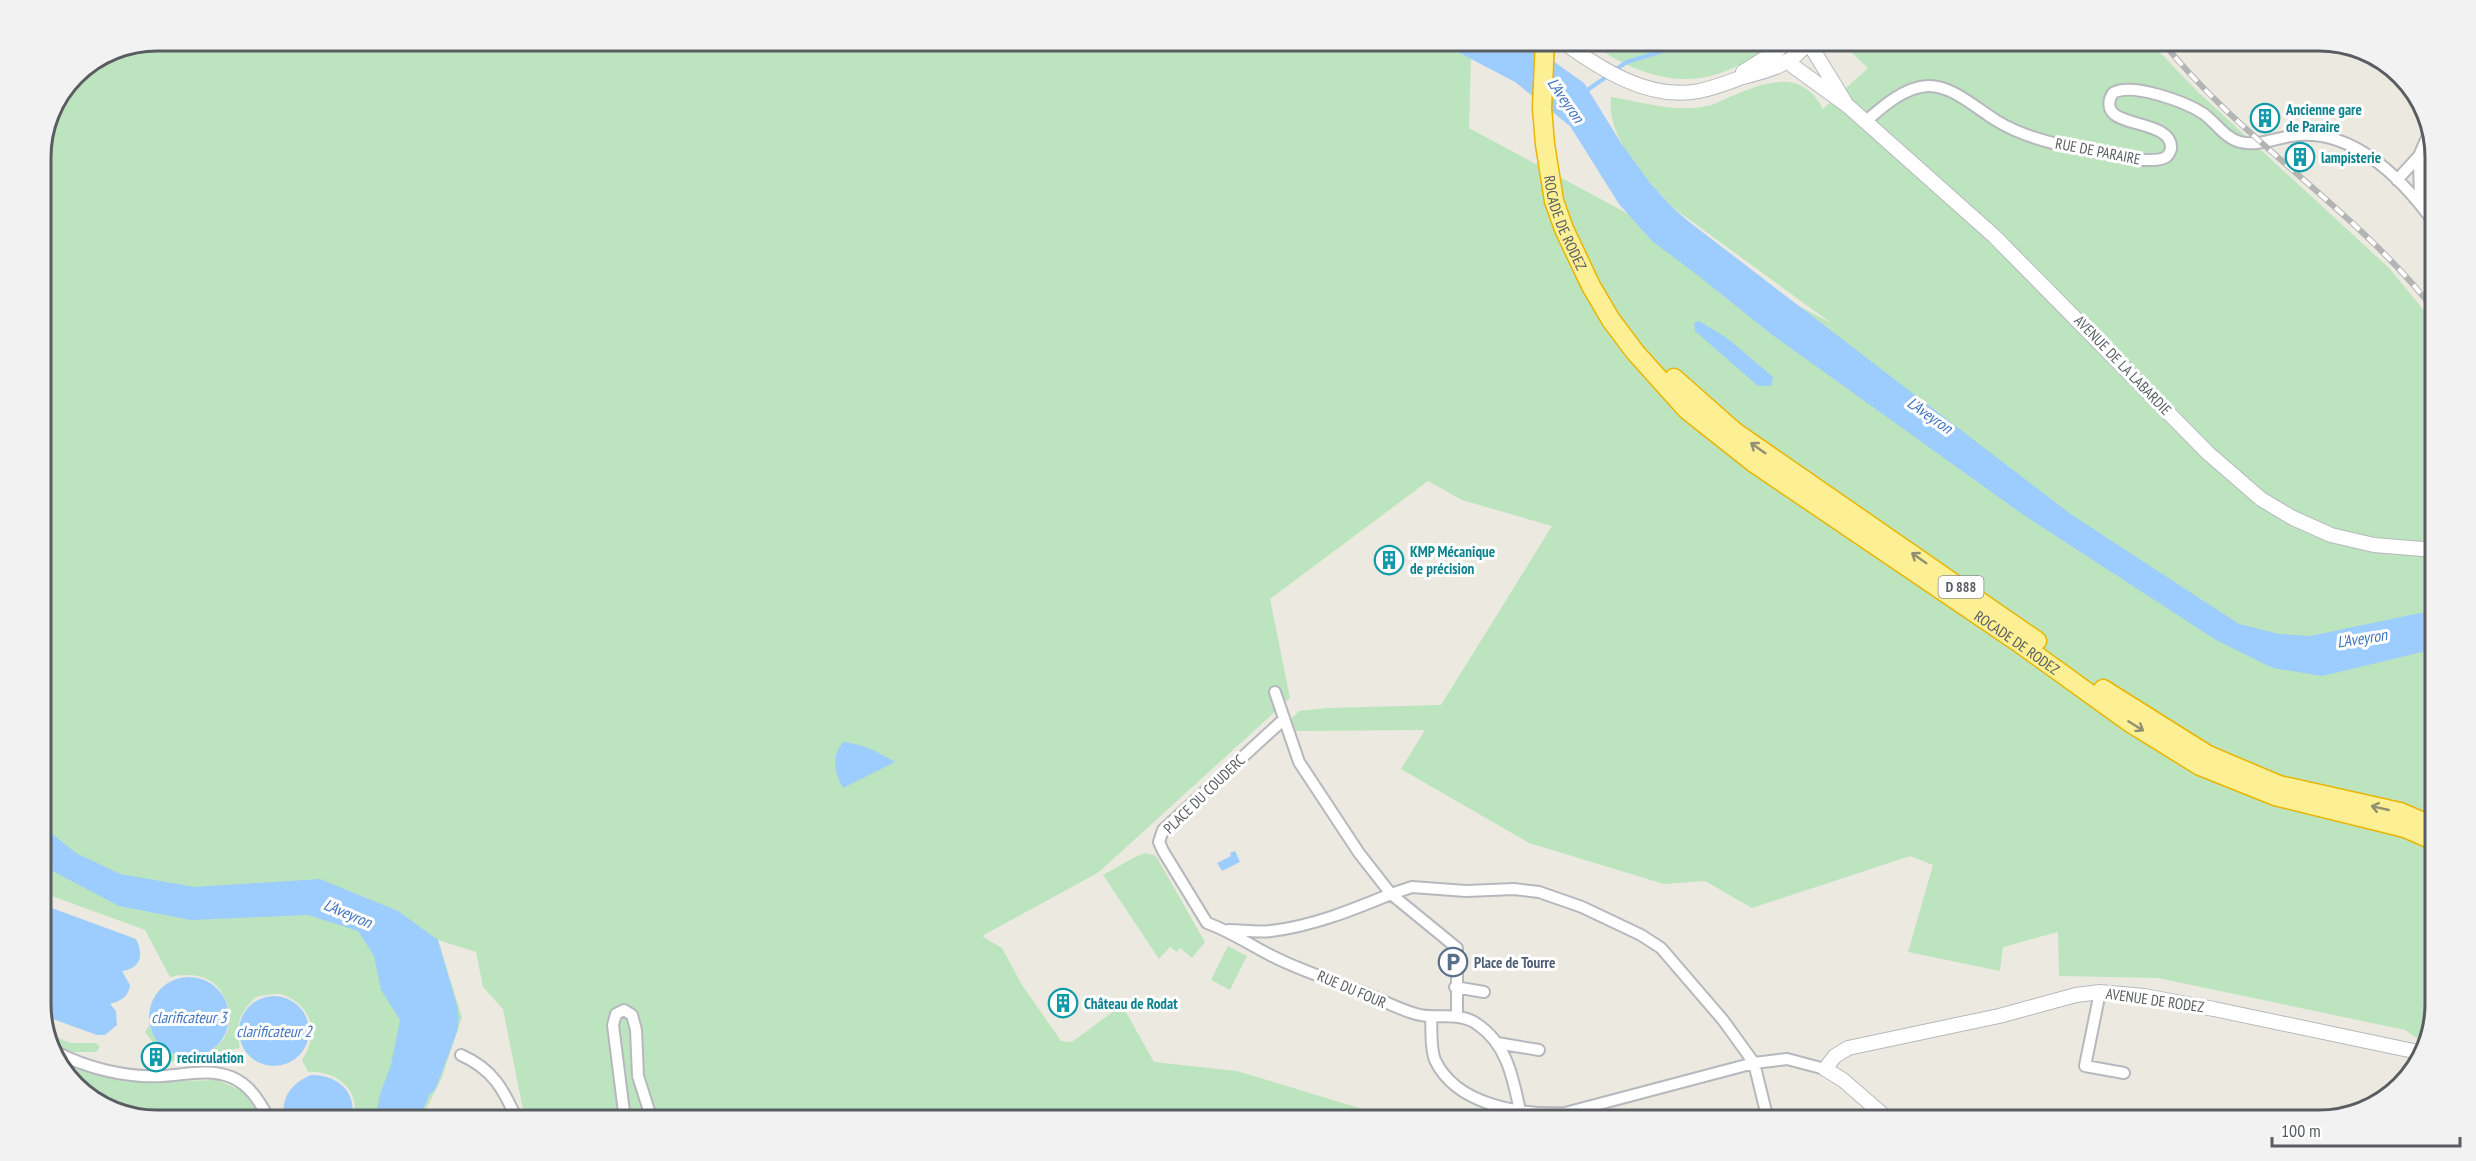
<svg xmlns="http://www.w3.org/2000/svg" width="2476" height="1161" font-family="'PT Sans Narrow',sans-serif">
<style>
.green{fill:#bce4bf}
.water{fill:#9dccfe}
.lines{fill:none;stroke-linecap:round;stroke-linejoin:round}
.stream{stroke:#9dccfe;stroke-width:4}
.canal{stroke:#9dccfe;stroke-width:14}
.minor-casing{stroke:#b6b8bd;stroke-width:14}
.tertiary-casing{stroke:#b6b8bd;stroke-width:16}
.trunk-casing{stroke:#eab401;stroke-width:21}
.minor{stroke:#fff;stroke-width:10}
.tertiary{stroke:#fff;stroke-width:14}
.trunk{stroke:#fdf094;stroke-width:18}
.rail-casing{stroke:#b3b4b4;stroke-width:6}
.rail{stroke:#fff;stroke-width:4;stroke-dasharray:11;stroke-linecap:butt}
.oneway{stroke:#929073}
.labels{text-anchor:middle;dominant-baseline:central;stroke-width:6;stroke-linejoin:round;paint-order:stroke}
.shield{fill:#fff;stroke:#8b8d90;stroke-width:1.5}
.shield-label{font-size:14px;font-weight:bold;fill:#595c61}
.culture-label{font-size:15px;font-weight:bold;fill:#0d838f;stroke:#fff;text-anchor:start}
.street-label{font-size:15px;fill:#595c61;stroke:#fff}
.service-label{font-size:15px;font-weight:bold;fill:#4e5e75;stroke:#fff;text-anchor:start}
.water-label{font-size:16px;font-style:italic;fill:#4175c1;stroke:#fff}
.rim{fill:none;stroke:#595c61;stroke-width:3}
</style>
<rect width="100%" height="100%" fill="#eceae0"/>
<!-- green -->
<path class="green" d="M157 40 1437 41 1471 59 1469 128 1831 323 1672 207C1646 178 1606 139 1611 97 1643 102 1675 113 1707 106 1715 105 1724 99 1732 96 1767 81 1802 69 1823 109L1868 68 1849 50V41H2149L2198 92 2389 268 2435 324V1004L2427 1045 2405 1030 2158 978 2059 976 2058 932 2003 947 2000 971 1908 952 1933 865 1910 856 1752 908 1705 881 1664 884 1529 843 1401 769 1425 730 1295 731 1291 719 1299 711 1327 708 1441 705 1552 526 1462 500 1428 481 1270 599 1290 698 1099 872 982 936 1002 948 1022 985 1061 1041 1072 1042 1122 1005 1154 1062 1237 1071 1379 1114 1375 1120H525L503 1009 483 987 476 952 438 940 462 1017 441 1080 420 1120H354C361 1090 336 1070 308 1072L302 1060C315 1041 316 1017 296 1002 291 998 286 995 279 994 272 993 263 996 256 997 239 1013 235 1025 240 1048L169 1062 145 1032 149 1025C173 1090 258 1045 220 990 209 974 187 973 170 977L145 930 41 892V150L49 112 75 74 113 49Z
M1590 41H1775C1754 61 1717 79 1687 79 1655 80 1613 62 1590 41Z
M1145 853 1154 855 1157 858 1205 942 1192 958 1180 948 1177 952 1170 947 1159 959 1103 875 1135 857Z
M1228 946 1247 956 1230 990 1211 980Z
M48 1034 71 1043H96L100 1047 96 1052H72L51 1043Z
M59 1066 145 1082 218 1080 242 1091 255 1101 266 1120H157L112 1112Z
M461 1113 472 1116 477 1120H448Z"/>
<!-- water -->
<path class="water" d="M1437 41H1525L1584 83 1621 143 1650 183 1672 207 1688 221 2072 515 2239 624 2279 634 2310 636 2435 610V649L2322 676 2273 668 2216 640 2025 516 1771 334 1700 277 1652 241 1619 204 1570 126 1515 82Z
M1699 321 1727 338 1773 377 1771 386H1758L1695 331 1694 323Z
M843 742C863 744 878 752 895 762L843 788C834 771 831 758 843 742Z
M41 825 76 853 120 874 195 887 320 879 398 911 438 940 457 1006 459 1021 451 1035 444 1034 432 1064 438 1073 419 1120H375L380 1094 391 1065 400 1020 381 990 374 956 358 931 308 915 191 920 119 906 41 865Z
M1235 851 1240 862 1222 871 1217 863 1231 856 1230 853Z
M41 904 136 939C144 955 141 968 122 971L130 985C129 997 120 1001 110 1004L116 1011 117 1025 105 1035H97L42 1015Z
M149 1017a40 40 0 1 1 80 0a40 40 0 1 1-80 0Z
M239 1031a35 35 0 1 1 70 0a35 35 0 1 1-70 0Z
M311 1075C337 1074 359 1093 351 1120H284C281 1098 290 1084 311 1075Z"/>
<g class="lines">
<!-- stream -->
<path class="stream" d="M1615 70 1627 62 1699 40
M1586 91 1609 75"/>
<!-- canal -->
<path class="canal" d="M429 1086 451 1028V1019"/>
<!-- minor casing -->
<g class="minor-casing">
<path id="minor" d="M1865 122C1882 107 1904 87 1928 86 1952 85 1977 109 1997 121 2040 147 2095 150 2143 160 2150 160 2160 161 2166 157 2169 155 2170 152 2171 149 2173 124 2127 126 2114 114 2107 108 2109 99 2113 93 2132 82 2186 102 2204 114 2216 123 2225 138 2240 142 2259 147 2280 136 2299 135 2357 131 2404 181 2435 224
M2397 180 2419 156
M2420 203 2419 156 2429 133
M1275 692 1299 762 1359 853 1391 894 1412 887 1466 891 1514 889 1539 892 1582 907 1641 935 1661 948 1723 1020 1754 1063 1768 1120
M1283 720 1163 830 1159 842 1163 851 1207 923C1230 931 1250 945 1272 956 1301 971 1334 981 1365 993 1382 1000 1398 1009 1416 1014 1436 1020 1459 1011 1477 1024 1507 1044 1513 1078 1520 1111
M1229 930C1242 930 1257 933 1271 931 1313 926 1352 910 1391 894L1457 948V1015
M1455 987 1484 992
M2100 992 2085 1066 2124 1073
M1431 1018C1432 1031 1430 1048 1435 1060 1456 1105 1520 1115 1565 1113L1754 1063 1787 1059 1825 1069
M1497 1043 1539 1050
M54 1051C86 1068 126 1078 162 1076 184 1075 209 1068 231 1077 251 1085 260 1103 270 1120
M461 1055C493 1069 504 1090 517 1120
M625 1120 613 1025 616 1014 624 1010 632 1015 636 1030 638 1076 652 1120"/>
</g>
<!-- tertiary casing -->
<g class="tertiary-casing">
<path id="tertiary" d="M1560 40C1600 68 1647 101 1699 91 1714 88 1729 82 1743 77 1771 70 1793 64 1810 40
M1807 40 1845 102
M1792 60 1793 66 1848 106 1994 236 2208 453 2261 499 2293 518 2331 535 2374 545 2435 550
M1743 72 1778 50 1788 40
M1889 1120 1843 1080 1825 1069 1835 1056 1848 1048 1999 1016 2076 995 2100 992 2144 996 2214 1009 2423 1053"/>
</g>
<!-- trunk casing -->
<g class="trunk-casing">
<g id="trunk">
<path id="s1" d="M1545 40 1542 108 1545 144 1554 201 1564 229 1591 286 1611 320 1635 352 1687 410 1754 463 2018 642 2129 722 2200 766 2275 796 2405 828 2435 841"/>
<path d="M1674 378 1735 432 2037 641"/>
<path d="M2103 689 2208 755 2279 785 2400 812 2435 827"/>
</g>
</g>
<!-- minor -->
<use href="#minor" class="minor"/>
<!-- tertiary -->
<use href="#tertiary" class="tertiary"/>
<!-- trunk -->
<use href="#trunk" class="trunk"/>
<!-- rail casing -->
<g class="rail-casing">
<path id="rail" d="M2161 40C2241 141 2356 209 2435 311"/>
</g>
<!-- rail -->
<use href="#rail" class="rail"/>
</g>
<!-- one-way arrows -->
<defs><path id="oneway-shaft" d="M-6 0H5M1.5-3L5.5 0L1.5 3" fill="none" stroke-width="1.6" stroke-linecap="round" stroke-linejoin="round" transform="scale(1.5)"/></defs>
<g class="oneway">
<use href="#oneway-shaft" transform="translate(1758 448) rotate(-145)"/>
<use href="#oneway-shaft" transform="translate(1919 558) rotate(-145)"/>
<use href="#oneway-shaft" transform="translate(2136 726) rotate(32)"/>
<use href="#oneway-shaft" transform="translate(2380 808) rotate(-167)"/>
</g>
<!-- icons -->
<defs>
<g id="building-ring" transform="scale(1.5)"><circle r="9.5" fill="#fff" stroke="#0f9aa8" stroke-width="1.5"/><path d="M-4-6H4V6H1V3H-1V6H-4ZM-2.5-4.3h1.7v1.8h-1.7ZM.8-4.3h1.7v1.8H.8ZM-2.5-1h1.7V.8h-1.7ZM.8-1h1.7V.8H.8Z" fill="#0f9aa8"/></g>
<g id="parking-ring" transform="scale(1.5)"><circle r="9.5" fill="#fff" stroke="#5c6f8a" stroke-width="1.5"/><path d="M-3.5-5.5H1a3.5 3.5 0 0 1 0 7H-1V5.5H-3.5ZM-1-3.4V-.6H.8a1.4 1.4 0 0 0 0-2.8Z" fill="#5c6f8a"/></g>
</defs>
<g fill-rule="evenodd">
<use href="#building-ring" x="2265" y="118"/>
<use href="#building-ring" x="2300" y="157"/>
<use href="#building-ring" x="1389" y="560"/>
<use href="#parking-ring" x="1453" y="962"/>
<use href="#building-ring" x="1063" y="1003"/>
<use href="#building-ring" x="156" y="1057"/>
</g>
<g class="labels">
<!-- shield labels -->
<rect class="shield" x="1938.5" y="576" width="45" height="22" rx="4.5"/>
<g class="shield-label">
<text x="1961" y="587">D 888</text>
</g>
<!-- culture labels -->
<g class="culture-label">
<text x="2286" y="109">Ancienne gare<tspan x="2286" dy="17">de Paraire</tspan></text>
<text x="2321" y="157">lampisterie</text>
<text x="1410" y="551">KMP Mécanique<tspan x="1410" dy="17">de précision</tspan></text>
<text x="1084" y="1003">Château de Rodat</text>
<text x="177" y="1057">recirculation</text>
</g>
<!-- street labels -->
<g class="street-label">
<text transform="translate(2098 151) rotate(11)">RUE DE PARAIRE</text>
<text stroke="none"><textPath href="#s1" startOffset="186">ROCADE DE RODEZ</textPath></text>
<text transform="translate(2123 365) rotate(46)">AVENUE DE LA LABARDIE</text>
<text stroke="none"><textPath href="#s1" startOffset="816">ROCADE DE RODEZ</textPath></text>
<text transform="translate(1204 794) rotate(-44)">PLACE DU COUDERC</text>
<text transform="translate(1352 989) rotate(23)">RUE DU FOUR</text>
<text transform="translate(2155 1000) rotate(8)">AVENUE DE RODEZ</text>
</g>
<!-- service labels -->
<g class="service-label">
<text x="1474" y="962">Place de Tourre</text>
</g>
<!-- water labels -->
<g class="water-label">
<text transform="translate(1566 100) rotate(55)">L'Aveyron</text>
<text transform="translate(1930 415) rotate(35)">L'Aveyron</text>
<text transform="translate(2362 638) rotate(-9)">L'Aveyron</text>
<text transform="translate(348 913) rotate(23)">L'Aveyron</text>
<text x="189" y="1017">clarificateur 3</text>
<text x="274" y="1031">clarificateur 2</text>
</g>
</g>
<!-- crop -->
<path d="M0 0H2476V1161H0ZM157 51H2319A106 106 0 0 1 2425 157V1004A106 106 0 0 1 2319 1110H157A106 106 0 0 1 51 1004V157A106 106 0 0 1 157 51Z" fill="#f2f2f2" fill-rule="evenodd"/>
<path class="rim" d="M157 51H2319A106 106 0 0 1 2425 157V1004A106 106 0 0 1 2319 1110H157A106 106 0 0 1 51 1004V157A106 106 0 0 1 157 51Z"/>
<!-- scale -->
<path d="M2272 1137v9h188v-9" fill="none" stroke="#595c61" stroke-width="3"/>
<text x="2281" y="1137" font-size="18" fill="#595c61" stroke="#ffffff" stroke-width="4.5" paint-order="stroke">100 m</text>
</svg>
